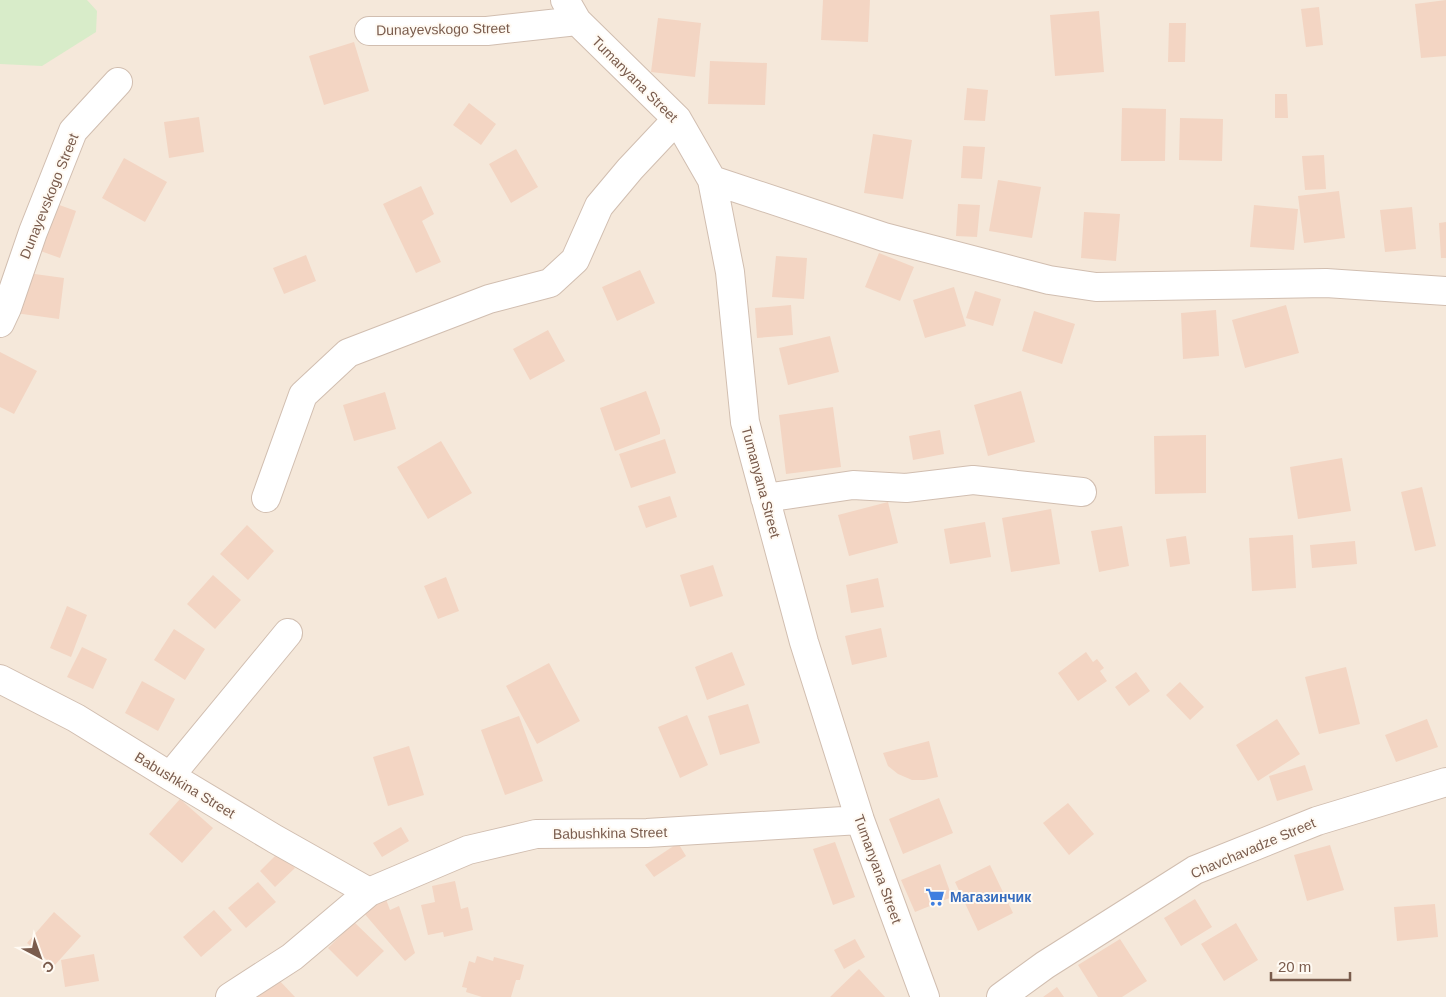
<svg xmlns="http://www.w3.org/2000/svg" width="1446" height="997" font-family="Arial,sans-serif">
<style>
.residential{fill:#f5e8da}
.green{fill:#d8ecc9}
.building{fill:#f3d5c3}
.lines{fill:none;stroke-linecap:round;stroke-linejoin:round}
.minor-casing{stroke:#d1beb0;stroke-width:30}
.minor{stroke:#fff;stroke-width:28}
.labels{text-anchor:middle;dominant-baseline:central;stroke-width:4;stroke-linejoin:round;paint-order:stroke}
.street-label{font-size:14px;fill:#7a5c4d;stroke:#fffaf3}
.shop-label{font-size:14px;font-weight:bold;fill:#366cbe;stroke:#fffaf3;text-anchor:start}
</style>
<rect width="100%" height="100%" fill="#fdf6ec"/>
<!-- residential -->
<path class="residential" d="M0 0H1446V997H0Z"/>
<!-- green -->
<path class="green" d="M0 0H87L97 11 96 32 42 66 0 64Z"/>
<!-- building -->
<path class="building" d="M823 0H870L868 42 821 40Z
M1446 0V56L1421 58 1415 4Z
M1319 7 1323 45 1306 47 1301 9Z
M1099 11 1104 72 1055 76 1050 15Z
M658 18 701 23 695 77 651 72Z
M1169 23H1186L1185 62H1168Z
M354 42 369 91 324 105 309 56Z
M710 61 767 63 765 105 708 104Z
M967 88 988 90 985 121 964 120Z
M1275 94H1287L1288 118H1275Z
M469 103 496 124 481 145 453 125Z
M1122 108 1166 109 1165 161H1121Z
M199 117 204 152 169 158 164 122Z
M1180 118 1223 119 1222 161 1179 160Z
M873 134 912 140 903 199 864 193Z
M963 146 985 147 982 179 961 178Z
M516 149 538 187 511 203 489 164Z
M1324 155 1326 189 1305 190 1302 156Z
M124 158 167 182 145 222 102 198Z
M998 180 1041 187 1032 238 989 231Z
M421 186 434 214 422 221 441 262 416 273 383 204Z
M1339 191 1345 238 1304 243 1298 196Z
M51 202 76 211 60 258 35 249Z
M958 204 980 205 977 237 956 236Z
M1254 205 1298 209 1294 250 1250 247Z
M1412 207 1416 249 1385 252 1380 210Z
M1084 212 1120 214 1116 261 1081 258Z
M1446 222V258H1441L1439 223Z
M879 253 914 267 900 301 865 287Z
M306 255 316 281 284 294 273 268Z
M776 256 807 258 804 299 772 297Z
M640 270 655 303 617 321 602 287Z
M20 272 64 278 59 319 15 313Z
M954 287 966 326 925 338 913 300Z
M975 291 1001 299 993 326 966 318Z
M791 305 793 335 757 338 755 308Z
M1286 305 1299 353 1245 368 1232 320Z
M1216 310 1219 356 1183 359 1181 313Z
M1034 311 1075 324 1062 364 1022 351Z
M548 330 565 361 530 380 513 349Z
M830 336 839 372 788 385 779 348Z
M0 352 37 371 14 414 0 407Z
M646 391 660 429V434L615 451 600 408Z
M1021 391 1035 442 988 456 974 405Z
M385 392 396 429 354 441 343 405Z
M833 407 841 467 786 474 779 415Z
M940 430 944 454 913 460 909 436Z
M1206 435V493L1155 494 1154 436Z
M665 439 676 473 631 488 619 454Z
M441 441 472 493 428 519 397 467Z
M1342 458 1351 511 1298 519 1290 467Z
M1422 487 1436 546 1415 551 1401 492Z
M670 496 677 517 646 528 638 506Z
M888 502 898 543 849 556 838 515Z
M1051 509 1060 564 1011 572 1002 518Z
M985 522 991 557 950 564 944 529Z
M247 525 274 551 248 580 220 554Z
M1122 526 1129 566 1099 572 1091 531Z
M1293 535 1296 588 1252 591 1249 538Z
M1186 536 1190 564 1170 567 1166 539Z
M1355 541 1357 564 1312 568 1310 545Z
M713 565 723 596 690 607 680 575Z
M213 575 241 600 215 629 187 604Z
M446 577 459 611 438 619 424 586Z
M878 578 884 607 851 613 846 585Z
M67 606 87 615 71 657 50 648Z
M881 628 887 657 852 665 845 636Z
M174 629 205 649 185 680 154 660Z
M82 647 107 659 93 689 67 677Z
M732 652 745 685 707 700 695 667Z
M1086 652 1093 662 1097 659 1104 668 1100 671 1107 681 1078 701 1058 673Z
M549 663 580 721 537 744 506 686Z
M1346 667 1360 724 1319 734 1305 677Z
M1136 672 1150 691 1129 706 1115 687Z
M142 681 175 699 158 731 125 713Z
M1180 682 1204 707 1190 720 1166 695Z
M748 704 760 743 720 755 708 716Z
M687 715 708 765 680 778 658 727Z
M519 716 543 781 505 795 481 730Z
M1277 719 1300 754 1258 781 1236 745Z
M1427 719 1438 747 1396 762 1385 735Z
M929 741 938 777 924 780H912L898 774 888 766 883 753Z
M409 746 424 795 388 806 373 757Z
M1305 765 1313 790 1277 801 1269 776Z
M939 798 953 833 903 854 889 819Z
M180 799 213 828 182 863 149 834Z
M1068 803 1094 834 1069 855 1043 823Z
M401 827 409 841 382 857 373 843Z
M835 842 855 897 833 905 813 849Z
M678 843 686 856 654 877 645 865Z
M1330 845 1344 890 1307 901 1294 855Z
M279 852 295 868 275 887 260 871Z
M940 864 952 897 915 912 901 880Z
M990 865 1013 913 978 931 955 882Z
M455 881 461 909 468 907 473 930 444 937 443 932 428 935 421 905 435 902 432 886Z
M258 882 276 902 246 928 228 908Z
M384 894 390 910 399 906 415 953 405 961 363 912Z
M1195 899 1212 927 1181 946 1164 918Z
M1435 904 1438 937 1397 941 1394 907Z
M214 910 232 930 201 957 183 937Z
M54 912 81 936 54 966 27 943Z
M354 922 384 951 357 977 328 948Z
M1236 923 1258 960 1224 981 1201 944Z
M855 939 865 957 844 969 834 950Z
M1120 939 1147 981 1122 997H1098L1078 965Z
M94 954 99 981 65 987 61 960Z
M477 956 493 961 494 957 524 965 520 980H516L511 997H482L466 992 467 988 462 987 469 961 475 963Z
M859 969 885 997H830Z
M277 978 295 997H257Z
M1057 987 1064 997H1043Z"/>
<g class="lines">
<!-- minor casing -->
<g class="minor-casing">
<path id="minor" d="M565 0 577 21 677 119 712 180 730 272 745 422 804 642 860 820 925 997
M369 31H487L577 21
M712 180 884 237 1049 280 1096 287 1326 283 1446 291
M0 323 7 308 33 232 73 131 118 82
M266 498 303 395 348 353 489 299 550 283 575 260 599 206 630 169 677 119
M765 498 853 485 906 488 973 480 1082 492
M0 679 76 718 170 776 275 839 369 892
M170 776 288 633
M230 997 292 957 369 892 468 850 536 834 647 833 860 820
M1001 997 1045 965 1195 870 1317 821 1446 782"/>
</g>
<!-- minor -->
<use href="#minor" class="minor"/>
</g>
<!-- icons -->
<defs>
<g id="supermarket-bare" transform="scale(1.5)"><path d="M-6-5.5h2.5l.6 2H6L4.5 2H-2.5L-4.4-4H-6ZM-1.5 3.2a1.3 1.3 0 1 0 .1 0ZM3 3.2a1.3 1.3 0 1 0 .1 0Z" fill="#3f7fe0" stroke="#fffaf3" stroke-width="2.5" paint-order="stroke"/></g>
</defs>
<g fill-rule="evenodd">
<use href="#supermarket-bare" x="935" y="897"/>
</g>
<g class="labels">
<!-- street labels -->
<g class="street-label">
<text transform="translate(443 29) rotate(-1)">Dunayevskogo Street</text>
<text transform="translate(635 79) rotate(45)">Tumanyana Street</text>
<text transform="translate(49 196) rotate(-68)">Dunayevskogo Street</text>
<text transform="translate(761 482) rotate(75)">Tumanyana Street</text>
<text transform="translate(185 785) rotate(31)">Babushkina Street</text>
<text transform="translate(610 833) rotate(-1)">Babushkina Street</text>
<text transform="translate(1253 848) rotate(-23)">Chavchavadze Street</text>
<text transform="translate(878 869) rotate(70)">Tumanyana Street</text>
</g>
<!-- shop labels -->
<g class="shop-label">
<text x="950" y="897">Магазинчик</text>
</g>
</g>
<!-- north arrow -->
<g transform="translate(40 957) rotate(139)" stroke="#fffaf3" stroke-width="4" paint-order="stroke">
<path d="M0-4L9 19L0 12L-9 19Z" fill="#7a5c4d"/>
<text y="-8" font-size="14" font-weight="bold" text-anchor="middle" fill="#7a5c4d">С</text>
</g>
<!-- scale -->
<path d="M1271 972v8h79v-8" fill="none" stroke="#7a5c4d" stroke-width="2.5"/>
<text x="1278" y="972" font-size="15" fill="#7a5c4d" stroke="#fffaf3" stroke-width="4" paint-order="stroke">20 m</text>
</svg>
